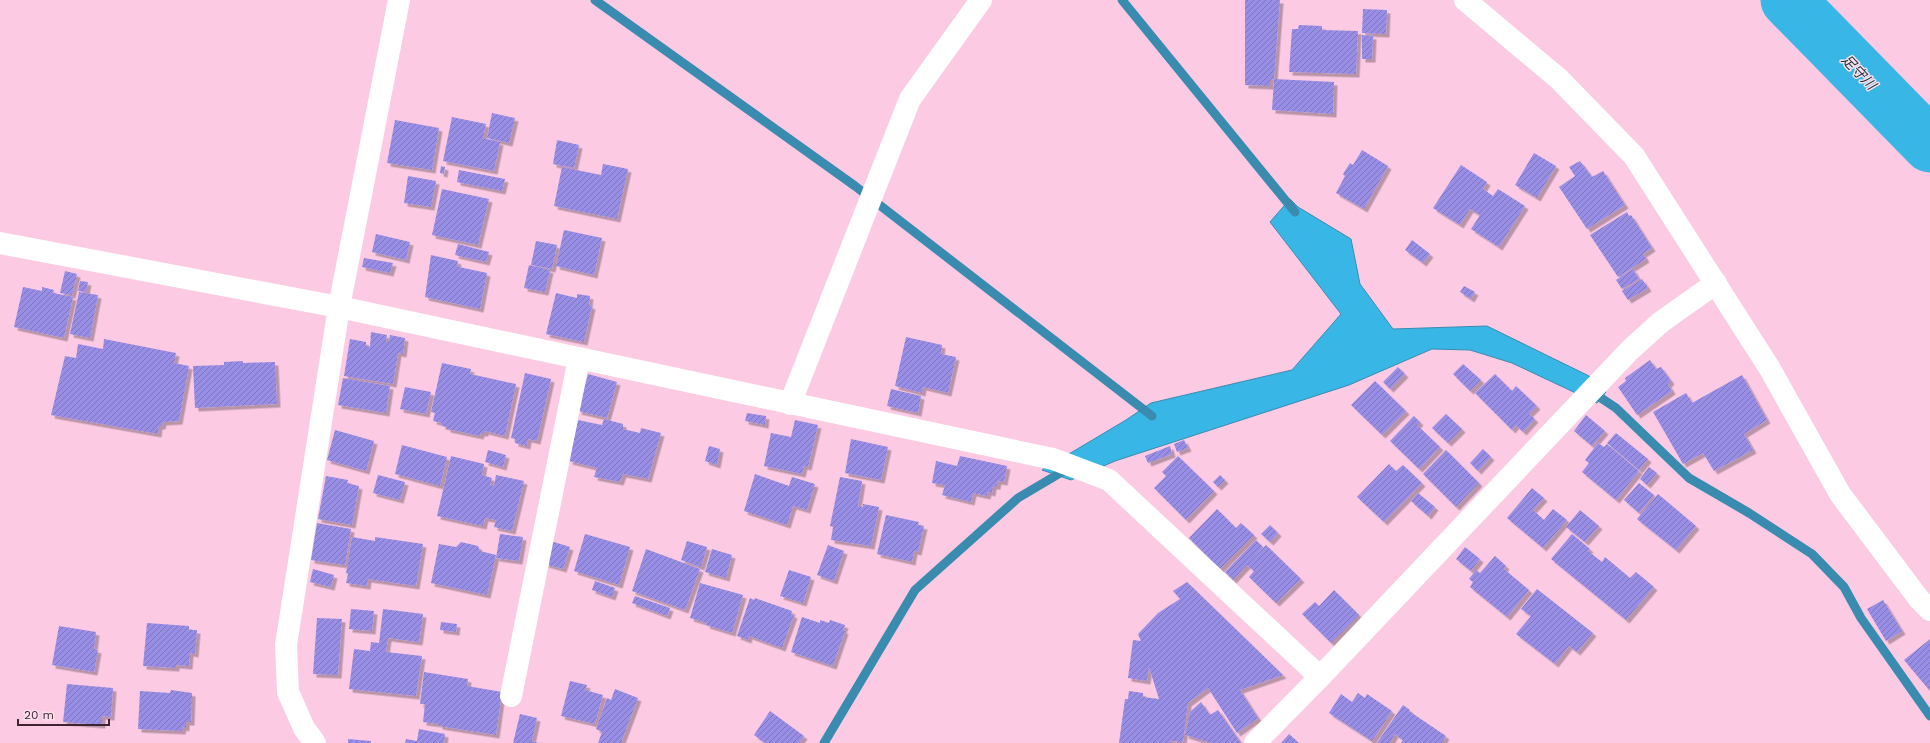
<svg xmlns="http://www.w3.org/2000/svg" width="1930" height="743" font-family="'Work Sans','Noto Sans JP',sans-serif">
<style>
.water{fill:#38b7e6;stroke:#398bb0}
.lines{fill:none;stroke-linecap:round;stroke-linejoin:round}
.stream{stroke:#398bb0;stroke-width:9}
.river{stroke:#38b7e6;stroke-width:55}
.building{fill:url(#building-hatch);filter:url(#shadow)}
.minor{stroke:#fff;stroke-width:22}
.labels{text-anchor:middle;dominant-baseline:central;stroke-width:3;stroke-linejoin:round;paint-order:stroke}
.water-label{font-size:14px;font-style:italic;fill:#1b3039;stroke:#f9e0ec}
</style>
<defs>
<pattern id="building-hatch" width="6" height="6" patternUnits="userSpaceOnUse"><rect width="6" height="6" fill="#988ee6"/><path d="M-1 1l2-2M0 6l6-6M5 7l2-2" fill="none" stroke="#7d74bb"/></pattern>
<filter id="shadow"><feDropShadow dx="3.5" dy="3.5" stdDeviation="0" flood-color="#0004"/></filter>
</defs>
<rect width="100%" height="100%" fill="#fccae3"/>
<!-- water -->
<path class="water" d="M1290 199 1298 207 1351 239 1360 284 1393 329 1487 326 1589 376 1606 392 1597 403 1512 363 1470 350 1432 349 1349 385 1115 461 1071 480 1042 470 1126 420 1151 403 1292 370 1341 314 1270 222Z"/>
<g class="lines">
<!-- stream -->
<path class="stream" d="M595 0 855 186 1152 416
M1122 0 1295 212
M1592 392 1616 408 1689 478 1749 513 1812 554 1844 587 1861 618 1930 716
M824 743 915 590 1018 498 1067 469"/>
<!-- river -->
<path class="river" d="M1788 0 1930 145"/>
</g>
<!-- building -->
<path class="building" d="M1245 0H1280L1274 79 1270 80V86L1245 85Z
M1363 9 1387 10 1386 34 1362 33Z
M1299 25 1322 26V30L1358 31 1356 74 1289 72 1292 29H1298Z
M1362 35 1373 36 1372 59H1362Z
M1274 79 1334 82 1333 114 1272 110Z
M492 113 515 118 509 143 487 138Z
M452 117 486 124 483 138 500 142 494 171 443 161Z
M395 120 439 128 432 170 387 163Z
M557 140 579 145 574 168 553 164Z
M1362 150 1388 166 1364 209 1336 193 1345 176 1343 174 1350 163 1353 165Z
M1534 153 1556 166 1537 198 1515 185Z
M1580 161 1592 177 1603 171 1625 205 1587 229 1559 187 1575 176 1569 167Z
M603 164 628 169 617 219 554 206 562 167 601 175Z
M1461 165 1487 182 1483 189 1493 196 1498 189 1525 206 1499 247 1471 229 1480 215 1470 209 1460 225 1433 208Z
M441 166 445 167 444 174 440 173Z
M459 170 505 179 502 191 457 182Z
M408 176 436 181 431 207 404 203Z
M442 189 489 199 478 245 432 235Z
M1627 212 1629 216 1631 215 1652 248 1643 254 1646 259 1618 277 1590 235Z
M564 230 602 238 594 275 556 266Z
M376 234 410 242 406 260 372 252Z
M1412 240 1430 254 1423 263 1405 250Z
M536 241 557 245 552 269 531 265Z
M458 244 489 252 486 262 455 255Z
M431 255 458 261 457 266 459 267 487 273 480 309 425 297Z
M364 258 393 263 390 273 362 267Z
M529 265 550 270 545 292 524 288Z
M1633 269 1639 279 1622 289 1616 280Z
M65 271 77 274 72 295 60 293Z
M1642 279 1648 288 1628 300 1622 291Z
M80 281 88 282 86 292 78 291Z
M1464 286 1475 292 1471 299 1460 292Z
M23 287 42 291V287L54 290 53 293 73 297 64 338 14 327Z
M79 292 98 295 90 338 70 334Z
M556 293 577 298V294L590 296 589 305 592 306 584 342 546 334Z
M371 332 387 335 386 342H389L390 335 405 338 403 354 398 353 393 384 344 376 350 339 366 342V346L370 347Z
M906 337 942 345 941 354 956 357 948 393 923 387 922 393 895 386Z
M104 339 176 353 174 363 189 366 179 421 163 422 162 426H159L158 434 51 415 65 356 76 358 78 344 103 349Z
M1650 360 1656 369 1661 367 1671 381 1668 384 1672 391 1637 415 1618 387 1626 381 1625 378Z
M243 361V363L275 362 277 404 195 408 193 366 224 365V362Z
M442 363 471 369 470 374 516 384 505 436 485 431V433H481L480 436 447 429V427L442 426V423L433 421 435 413 431 412Z
M1463 364 1481 380 1470 391 1453 374Z
M1398 367 1405 374 1390 389 1383 382Z
M525 373 551 379 537 441 528 439 527 446 515 443V439L511 438Z
M588 374 617 382 607 418 578 411Z
M1495 374 1512 391 1516 386 1537 406 1529 414 1535 419 1523 432 1516 425 1512 430 1475 393Z
M1742 375 1767 420 1744 434 1753 450 1714 471 1703 453 1683 464 1653 412 1686 393 1692 403Z
M343 378 390 386 386 413 338 405Z
M1375 381 1406 411 1382 435 1351 405Z
M405 387 431 392 426 414 400 409Z
M891 389 921 396 918 413 887 406Z
M747 413 766 416 765 425 745 421Z
M1446 414 1462 429 1448 443 1432 428Z
M1586 415 1605 431 1592 446 1574 431Z
M1414 416 1420 422 1417 425 1440 447 1419 469 1390 441Z
M604 419 623 424V429L640 433 641 428 661 433 648 479 623 474 620 482 594 477 597 468 569 461 578 420 602 425Z
M795 420 818 425 808 467 804 466 802 474 764 466 771 433 791 437Z
M335 430 374 441 366 471 327 460Z
M1616 433 1648 459 1639 470 1607 443Z
M851 439 888 447 881 480 845 473Z
M1184 440 1188 448 1177 452 1174 444Z
M1598 443 1604 447 1607 444 1639 471 1616 500 1582 472 1589 463 1585 460Z
M402 445 447 457 440 486 395 474Z
M709 446 720 449 717 465 705 461Z
M1170 446 1172 454 1148 463 1145 456Z
M1483 449 1491 457 1478 471 1470 463Z
M488 450 506 455 503 467 485 462Z
M1446 450 1479 483 1456 507 1423 474Z
M451 456 484 464 482 475 492 478 490 485 494 486 496 475 524 481 512 531 494 527 496 520 485 518 483 526 437 516Z
M960 456 1007 466 1004 482 998 481 997 486H993L992 493 988 492 987 496 973 493 971 502 942 495 945 485 932 483 936 461 957 466Z
M1178 456 1214 491 1186 520 1154 488 1166 476 1162 472Z
M1389 464 1396 471 1403 465 1422 483 1384 522 1357 497Z
M1649 467 1657 473 1647 485 1640 479Z
M755 474 789 486 792 477 815 484 807 510 793 506 787 525 744 511Z
M378 475 405 482 400 500 373 493Z
M1220 475 1225 480 1218 487 1213 482Z
M326 476 348 480 347 483 359 486 352 525 318 519Z
M840 477 862 481 858 506 863 507V504L879 507 871 546 831 540 833 527 830 526Z
M1639 483 1654 495 1639 513 1624 500Z
M1532 488 1544 498 1533 510 1544 520 1553 509 1567 520 1543 548 1507 518Z
M1418 493 1435 507 1428 516 1411 501Z
M1658 494 1696 526 1676 550 1637 519Z
M1217 509 1236 528 1241 523 1254 535 1220 569 1189 538Z
M1580 510 1599 526 1585 542 1566 527Z
M886 515 919 522 918 525 924 526 918 552 914 551 912 562 877 554Z
M317 523 351 529 345 565 311 560Z
M1270 525 1278 533 1270 542 1261 534Z
M500 534 523 537 519 561 496 558Z
M585 534 630 547 619 585 574 571Z
M1572 534 1590 549 1588 551 1602 562 1605 557 1630 578 1636 572 1654 587 1626 620 1551 559Z
M352 537 375 541V537L423 544 416 586 368 579 367 586 346 583 348 574 346 573Z
M1256 540 1263 547 1252 560 1266 545 1301 579 1276 603 1249 577 1254 571 1247 565 1233 580 1225 572Z
M551 541 570 547 563 569 545 564Z
M687 541 707 547 701 567 681 560Z
M461 542 478 546 480 551 496 555 487 595 431 583 439 544 456 547Z
M828 545 844 551 834 581 817 575Z
M1465 547 1480 559 1471 571 1456 559Z
M646 549 700 569 685 610 632 591Z
M712 549 732 555 726 578 705 572Z
M1495 556 1506 566 1504 569 1529 590 1507 617 1470 587 1473 582 1469 579 1476 570 1480 573Z
M313 569 334 575 331 587 310 582Z
M789 570 811 577 803 603 780 596Z
M595 581 615 588 612 597 592 590Z
M1187 582 1283 675 1240 690 1258 718 1237 733 1208 688 1188 703 1183 742 1170 741V743H1119L1125 699H1128L1129 691 1143 693V697L1159 699 1149 667 1147 681 1128 678 1133 640 1141 641 1138 634 1158 613 1180 599 1173 591Z
M700 583 743 595 732 633 706 625 707 623 690 618Z
M1537 589 1593 633 1577 652 1569 646 1555 664 1516 634 1531 616 1521 609Z
M1334 590 1359 615 1331 643 1302 614 1315 602 1319 606Z
M635 596 670 608 667 616 632 603Z
M750 598 754 600 755 598 792 611 791 614 794 615 782 648 749 636 748 640 737 636Z
M1883 600 1902 631 1886 641 1867 609Z
M351 609 374 611 372 631 349 629Z
M383 609 423 614 419 642 388 638 386 652 422 656 416 696 349 689 354 649 370 651 371 642 379 643Z
M802 617 820 623V620L829 623 830 620 845 625 843 630 845 631 833 666 791 652Z
M317 618 342 619 338 675 313 674Z
M441 622 457 624 456 632 440 630Z
M147 623 189 626V630H197L195 654 190 653 189 666 176 665V668L143 666Z
M59 626 96 632 94 649 98 650 94 672 52 665Z
M1930 639V691L1904 660Z
M424 672 468 679 467 686 502 692 496 735 439 726V724L423 722 425 704H420Z
M570 681 587 685 585 690 603 695 595 724 561 716Z
M67 684 113 688 111 717 102 716V725L63 722Z
M615 689 638 698 621 743H598L602 732 596 729 607 698 611 700Z
M171 690 192 693 191 722H186V728L183 727 182 731 138 729 140 691 170 693Z
M1358 693 1365 698 1367 694 1392 711 1372 741 1329 713 1341 694 1352 702Z
M1201 702 1210 715 1218 710 1241 743H1211L1185 735 1190 712Z
M1403 705 1410 710 1406 715 1409 711 1446 736 1442 743H1401L1403 740 1395 734 1390 743H1377Z
M770 711 804 736 799 743H765L754 735Z
M520 714 537 718 532 741 539 743H513Z
M419 729 445 734 444 743H405L406 739 417 741Z
M1289 734 1299 743H1281Z
M348 739 371 741V743H348Z"/>
<g class="lines">
<!-- minor -->
<path class="minor" d="M1465 0 1559 79 1634 156 1770 369 1840 494 1919 599 1930 610
M0 243 339 307 1053 459 1109 480 1320 677
M790 404 910 99 981 0
M511 696 579 359
M315 743 304 728 288 692 286 645 339 307 399 0
M1255 743 1320 677 1630 350 1661 322 1716 283"/>
</g>
<g class="labels">
<!-- water labels -->
<g class="water-label">
<text transform="translate(1859 72) rotate(46)">足守川</text>
</g>
</g>
<!-- scale -->
<path d="M18 719v6h91v-6" fill="none" stroke="#3c2531" stroke-width="2"/>
<text x="24" y="719" font-size="12" fill="#3c2531" stroke="#f9e0ec" stroke-width="3" paint-order="stroke">20 m</text>
</svg>
